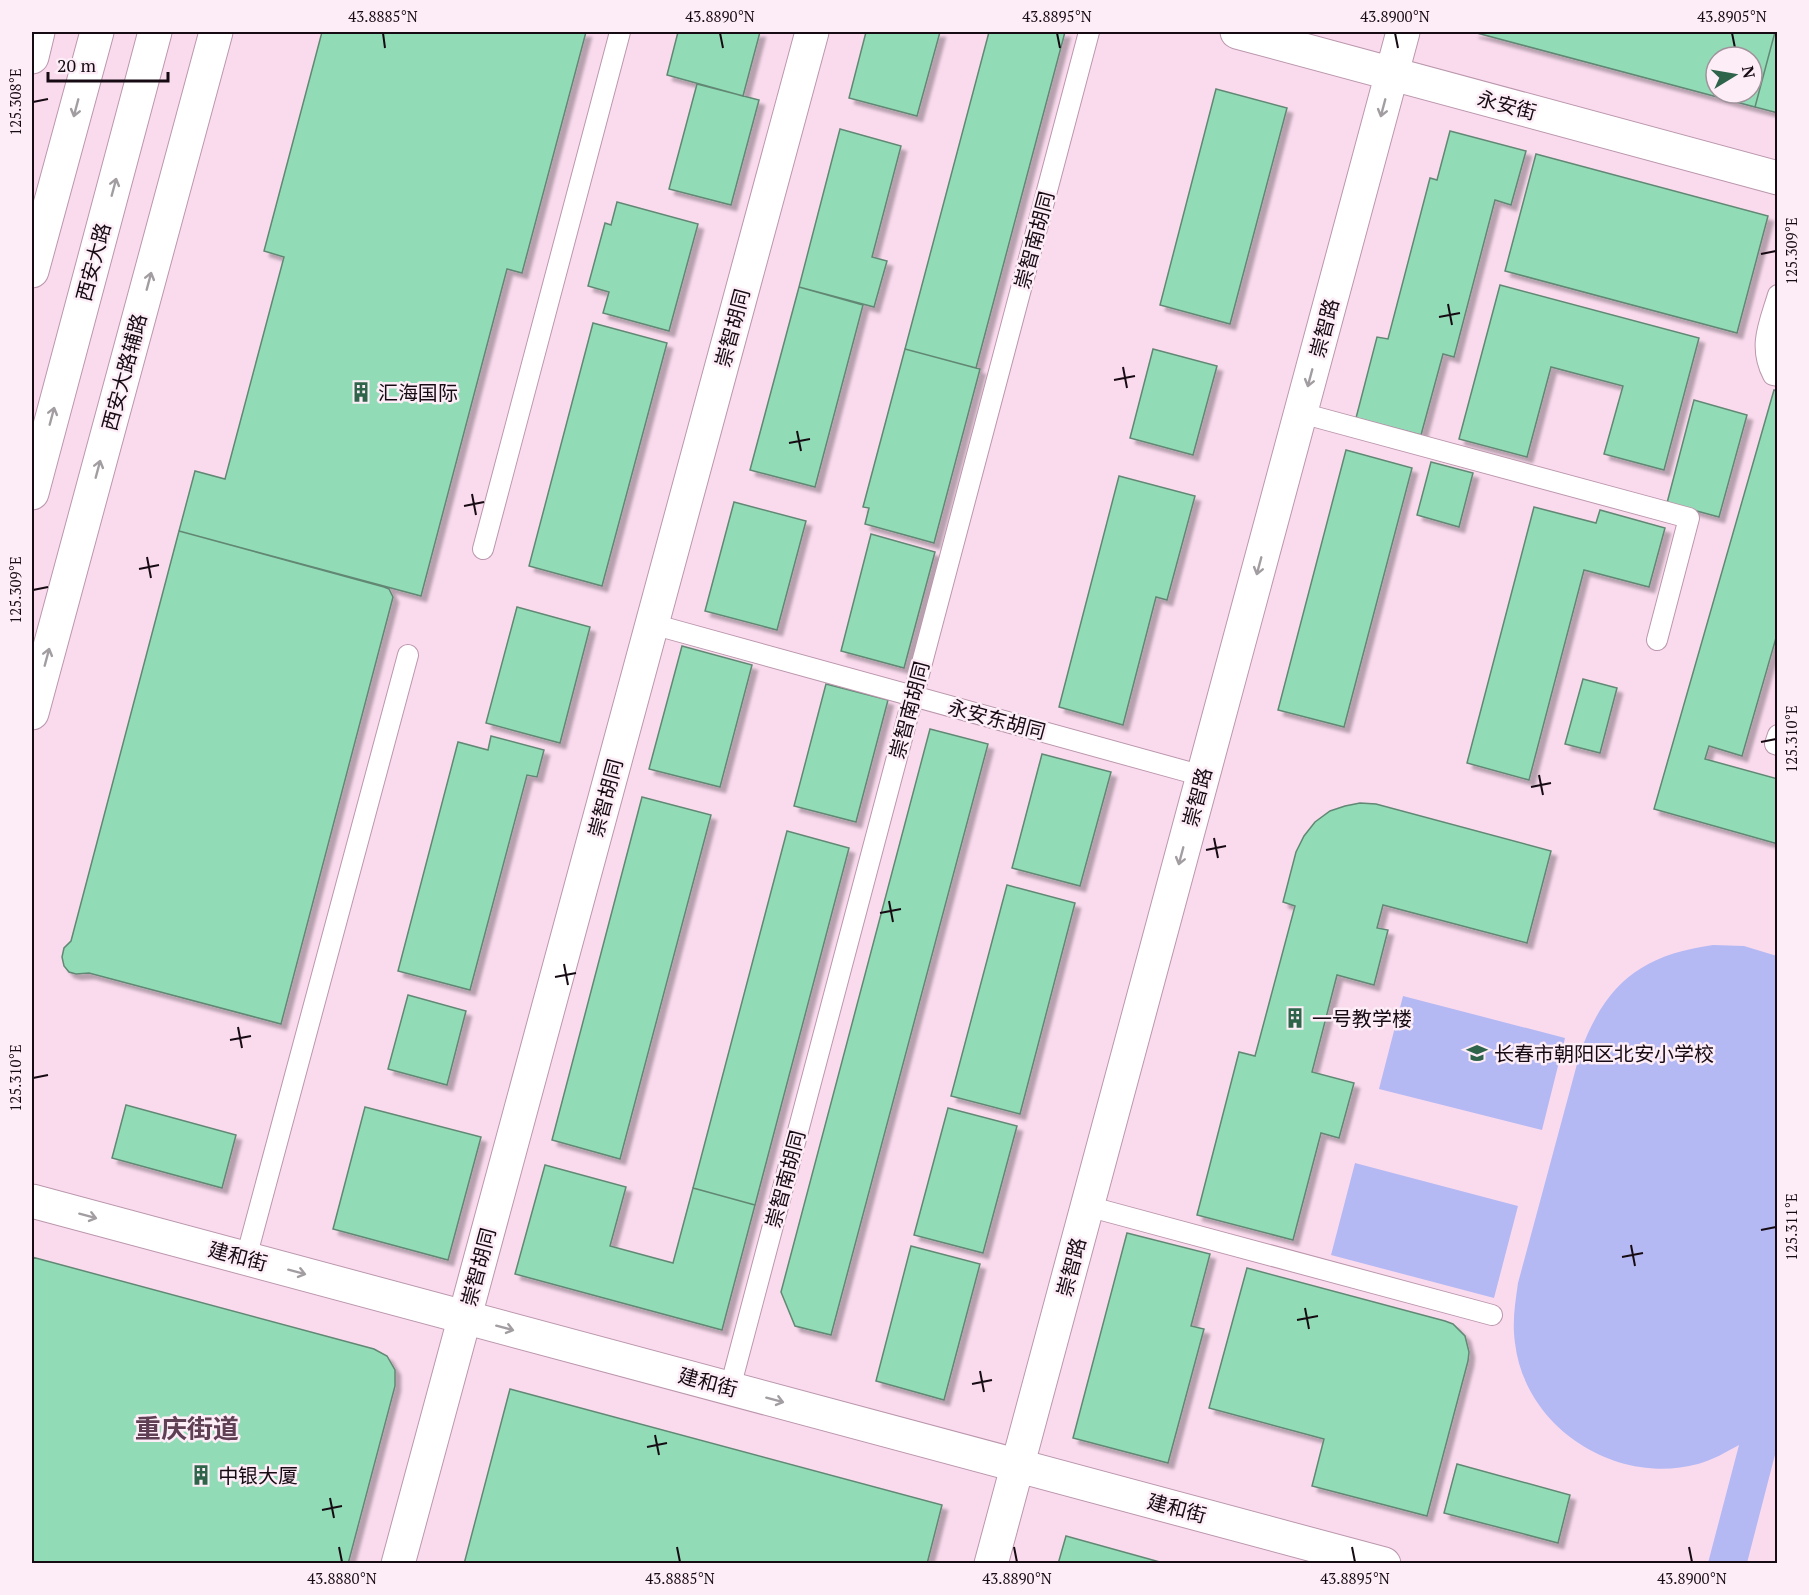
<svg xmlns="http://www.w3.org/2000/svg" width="1809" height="1595" font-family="'PT Serif','Noto Sans SC',serif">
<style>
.green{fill:#b5b9f3}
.building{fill:#91dcb6;stroke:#628874;stroke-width:1.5;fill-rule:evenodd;filter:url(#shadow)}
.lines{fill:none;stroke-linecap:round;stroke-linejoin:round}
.service-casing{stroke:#bb97ad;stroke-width:22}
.minor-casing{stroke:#bb97ad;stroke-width:35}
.tertiary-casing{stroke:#bb97ad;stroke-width:35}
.primary-casing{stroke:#bb97ad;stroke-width:35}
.service{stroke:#fff;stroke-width:20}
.minor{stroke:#fff;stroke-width:33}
.tertiary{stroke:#fff;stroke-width:33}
.primary{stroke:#fff;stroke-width:33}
.oneway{stroke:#a29da1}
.ticks{fill:none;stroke:#170b13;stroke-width:2}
.labels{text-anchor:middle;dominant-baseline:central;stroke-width:5;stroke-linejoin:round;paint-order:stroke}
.street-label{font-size:20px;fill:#170b13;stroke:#fdedf7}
.poi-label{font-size:20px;fill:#170b13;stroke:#fdedf7;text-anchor:start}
.district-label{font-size:26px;font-weight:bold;fill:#5e3f53;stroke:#fdedf7}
.neatline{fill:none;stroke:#170b13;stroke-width:2}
.ticks-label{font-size:15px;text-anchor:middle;fill:#170b13}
</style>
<defs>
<filter id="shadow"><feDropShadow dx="5.5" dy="5.5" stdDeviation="1.5" flood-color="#0004"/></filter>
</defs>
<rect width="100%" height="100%" fill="#fadbee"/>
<!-- green -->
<path class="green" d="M1713 945 1744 946 1777 956V1447L1747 1563H1708L1739 1445C1726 1452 1713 1460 1698 1464 1616 1486 1525 1428 1515 1343 1512 1322 1515 1304 1518 1283L1580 1053C1605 984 1641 955 1713 945Z
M1403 996 1565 1038 1542 1130 1379 1089Z
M1355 1163 1518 1206 1494 1298 1331 1255Z"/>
<!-- building -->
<path class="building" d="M322 32H586L522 273 507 269 421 596 179 531 195 471 225 479 284 257 264 251Z
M678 32H760L743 96 667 75Z
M866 32H940L917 116 849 98Z
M989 32H1065L976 368 905 349Z
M1473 32H1775L1755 107ZM1716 57H1752V93H1716Z
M1775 32H1778V113L1755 107Z
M697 84 759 100 731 205 669 189Z
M1216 89 1287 108 1230 324 1160 305Z
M840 129 901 146 872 257 887 261 874 307 799 287Z
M1450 131 1526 151 1511 205 1495 200 1454 357 1443 354 1421 435 1356 418 1377 337 1388 339 1430 178 1437 180Z
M1536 154 1768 216 1737 333 1505 271Z
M617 202 698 224 669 331 603 313 609 292 588 286 605 223 611 225Z
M1500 285 1699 338 1664 470 1604 454 1623 386 1551 367 1527 457 1459 439Z
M799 287 863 305 815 487 750 470Z
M593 323 667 343 602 586 529 566Z
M905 349 980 369 934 543 865 524 869 508 863 507Z
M1153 349 1217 366 1193 455 1130 438Z
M1774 390 1778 391V631L1742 756 1709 746 1705 759 1778 779V844L1654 809Z
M1694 400 1747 415 1719 517 1667 503Z
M1346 450 1412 468 1344 727 1278 710Z
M1431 462 1473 473 1459 527 1417 515Z
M1119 476 1195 496 1167 600 1156 597 1123 725 1059 707Z
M734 502 806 521 777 630 705 611Z
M1534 507 1596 523 1600 510 1665 528 1649 587 1584 570 1529 780 1467 763Z
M179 531 384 587 389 589 393 597 281 1024 89 973 76 974 69 972 64 966 62 957 64 948 71 941Z
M871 534 935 552 904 668 841 651Z
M517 607 590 627 560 743 486 723Z
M682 646 752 665 720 787 649 769Z
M1583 679 1617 688 1600 753 1565 744Z
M826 684 888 700 856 822 794 806Z
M930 729 988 744 831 1335 795 1326 781 1292Z
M491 736 544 750 537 777 527 775 470 990 398 971 458 742 488 750Z
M1042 754 1111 772 1080 886 1012 868Z
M642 797 711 815 620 1159 552 1140Z
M1360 803 1376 804 1551 851 1527 943 1383 905 1377 928 1388 930 1374 985 1337 975 1312 1072 1354 1083 1339 1138 1321 1133 1293 1240 1197 1215 1239 1052 1255 1056 1295 906 1283 902 1296 852 1304 836 1315 822 1330 811 1345 806Z
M787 831 849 848 755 1205 693 1188Z
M1007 885 1075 903 1020 1114 951 1096Z
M408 995 466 1011 447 1085 388 1069Z
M126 1105 236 1135 222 1188 112 1158Z
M365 1107 481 1137 448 1260 333 1229Z
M948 1108 1017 1126 983 1253 914 1235Z
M545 1165 626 1187 610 1246 673 1263 693 1188 755 1205 722 1330 515 1274Z
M1127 1233 1210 1254 1191 1326 1204 1329 1168 1463 1073 1438Z
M911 1246 980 1264 944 1400 876 1381Z
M32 1257 374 1349 387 1356 395 1370V1386L348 1564H32Z
M1247 1268 1445 1321 1453 1324 1465 1336 1469 1352 1468 1361 1427 1516 1312 1486 1324 1439 1209 1408Z
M510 1389 942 1505 927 1564H464Z
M1457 1464 1570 1495 1558 1543 1444 1513Z
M1066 1536 1167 1564H1058Z"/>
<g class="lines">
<!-- service casing -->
<g class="service-casing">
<path id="service" d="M1778 295C1769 325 1758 346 1773 375L1778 376
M1301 413 1689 518 1657 640
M483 549 620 32
M652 624 1203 776
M1778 735 1775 744 1778 745
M1087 1206 1492 1315
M246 1258 408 655
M730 1388 1089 32"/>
</g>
<!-- minor casing -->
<g class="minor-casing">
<path id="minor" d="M398 1564 812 32"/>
</g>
<!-- tertiary casing -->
<g class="tertiary-casing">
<path id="tertiary" d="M1237 32 1778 178
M32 57 38 32
M32 713 216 32
M32 1201 1384 1564
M991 1564 1403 32"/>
</g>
<!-- primary casing -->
<g class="primary-casing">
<path id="primary" d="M32 271 97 32
M32 493 155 32"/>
</g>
<!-- service -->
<use href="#service" class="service"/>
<!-- minor -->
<use href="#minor" class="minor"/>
<!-- tertiary -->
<use href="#tertiary" class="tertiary"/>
<!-- primary -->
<use href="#primary" class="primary"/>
</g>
<!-- one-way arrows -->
<defs><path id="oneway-shaft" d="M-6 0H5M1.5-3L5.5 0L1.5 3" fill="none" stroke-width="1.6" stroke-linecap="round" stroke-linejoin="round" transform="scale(1.5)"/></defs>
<g class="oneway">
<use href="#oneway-shaft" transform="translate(76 108) rotate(105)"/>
<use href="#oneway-shaft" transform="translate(1383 108) rotate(105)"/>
<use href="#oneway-shaft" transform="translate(114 187) rotate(-75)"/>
<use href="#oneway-shaft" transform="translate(149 281) rotate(-75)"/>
<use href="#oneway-shaft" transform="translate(1310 378) rotate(105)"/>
<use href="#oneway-shaft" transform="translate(52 416) rotate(-75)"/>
<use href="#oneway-shaft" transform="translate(98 469) rotate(-75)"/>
<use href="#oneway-shaft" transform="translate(1259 566) rotate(105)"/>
<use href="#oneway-shaft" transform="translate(47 657) rotate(-75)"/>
<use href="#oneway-shaft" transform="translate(1181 856) rotate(105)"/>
<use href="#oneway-shaft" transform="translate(88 1216) rotate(15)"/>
<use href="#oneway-shaft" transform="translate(297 1272) rotate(15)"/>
<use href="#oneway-shaft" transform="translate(505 1328) rotate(15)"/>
<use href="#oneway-shaft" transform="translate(775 1400) rotate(15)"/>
</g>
<!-- ticks -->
<path class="ticks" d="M383 33 385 48M720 33 723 48M1057 33 1060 48M1395 33 1398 48M1732 33 1735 48M33 102 48 99M1761 254 1776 251M1448 304 1452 325M1439 317 1460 313M1123 367 1127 388M1114 380 1135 376M797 431 801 451M789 443 810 439M472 494 476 515M464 506 484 502M147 557 151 578M139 569 159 565M33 590 48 587M1761 742 1776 739M1539 775 1543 795M1531 787 1551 783M1214 838 1218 858M1206 850 1226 846M889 901 893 922M880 913 901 909M564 964 568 985M555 977 576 973M238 1027 242 1048M230 1040 251 1036M33 1078 48 1075M1761 1230 1776 1227M1631 1245 1635 1266M1622 1257 1643 1253M1305 1308 1309 1329M1297 1320 1318 1316M980 1371 984 1392M972 1384 992 1380M655 1435 659 1455M647 1447 667 1443M330 1498 334 1518M322 1510 342 1506M339 1547 342 1562M677 1547 680 1562M1014 1547 1017 1562M1352 1547 1355 1562M1689 1547 1692 1562"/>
<!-- icons -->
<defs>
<g id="building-bare" transform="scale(1.62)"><path d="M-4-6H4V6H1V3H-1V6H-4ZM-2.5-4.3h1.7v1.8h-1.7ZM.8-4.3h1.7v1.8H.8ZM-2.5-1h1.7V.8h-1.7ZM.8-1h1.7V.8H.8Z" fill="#2d644a" stroke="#fdedf7" stroke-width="2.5" paint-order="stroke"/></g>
<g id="school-bare" transform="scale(1.62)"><path d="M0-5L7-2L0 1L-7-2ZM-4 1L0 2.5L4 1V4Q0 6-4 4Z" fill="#2d644a" stroke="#fdedf7" stroke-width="2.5" paint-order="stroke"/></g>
</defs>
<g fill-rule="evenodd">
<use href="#building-bare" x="361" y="392"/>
<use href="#building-bare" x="1295" y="1018"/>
<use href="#school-bare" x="1477" y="1053"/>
<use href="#building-bare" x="201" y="1475"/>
</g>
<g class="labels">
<!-- street labels -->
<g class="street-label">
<text transform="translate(1507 105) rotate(15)">永安街</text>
<text transform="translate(1034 240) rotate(-75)">崇智南胡同</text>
<text transform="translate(93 262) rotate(-75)">西安大路</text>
<text transform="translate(732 328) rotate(-75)">崇智胡同</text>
<text transform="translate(1324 328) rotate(-75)">崇智路</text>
<text transform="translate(124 372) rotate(-75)">西安大路辅路</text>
<text transform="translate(909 710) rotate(-75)">崇智南胡同</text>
<text transform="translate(997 719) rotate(15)">永安东胡同</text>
<text transform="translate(1197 797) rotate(-75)">崇智路</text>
<text transform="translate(605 798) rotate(-75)">崇智胡同</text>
<text transform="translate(785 1179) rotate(-75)">崇智南胡同</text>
<text transform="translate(238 1256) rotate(15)">建和街</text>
<text transform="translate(478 1267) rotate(-75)">崇智胡同</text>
<text transform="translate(1071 1267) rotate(-75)">崇智路</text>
<text transform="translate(708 1382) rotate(15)">建和街</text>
<text transform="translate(1177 1508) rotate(15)">建和街</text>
</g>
<!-- poi labels -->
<g class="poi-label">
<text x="378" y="392">汇海国际</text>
<text x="1312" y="1018">一号教学楼</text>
<text x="1494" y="1053">长春市朝阳区北安小学校</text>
<text x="218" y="1475">中银大厦</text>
</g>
<!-- district labels -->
<g class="district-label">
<text x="187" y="1428">重庆街道</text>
</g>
</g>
<!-- border -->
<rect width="1809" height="1595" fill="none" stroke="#fdedf7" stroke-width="66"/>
<!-- north arrow -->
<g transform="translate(1734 75) rotate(79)"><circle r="28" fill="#fdedf7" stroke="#a1939c" stroke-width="1.5"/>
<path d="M0-4.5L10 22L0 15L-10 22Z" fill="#2d644a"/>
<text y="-9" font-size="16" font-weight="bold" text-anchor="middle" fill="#170b13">N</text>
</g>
<!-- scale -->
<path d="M48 72v9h120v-9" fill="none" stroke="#170b13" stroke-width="3"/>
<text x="57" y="72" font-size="18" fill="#170b13" stroke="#fdedf7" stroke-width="4.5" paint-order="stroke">20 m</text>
<rect x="33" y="33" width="1743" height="1529" class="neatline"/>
<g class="ticks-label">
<text x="383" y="22">43.8885°N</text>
<text x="720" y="22">43.8890°N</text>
<text x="1057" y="22">43.8895°N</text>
<text x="1395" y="22">43.8900°N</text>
<text x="1732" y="22">43.8905°N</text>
<text transform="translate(16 102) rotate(-90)" y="5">125.308°E</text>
<text transform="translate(1792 251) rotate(-90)" y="5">125.309°E</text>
<text transform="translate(16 590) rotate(-90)" y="5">125.309°E</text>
<text transform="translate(1792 739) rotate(-90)" y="5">125.310°E</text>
<text transform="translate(16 1078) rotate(-90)" y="5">125.310°E</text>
<text transform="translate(1792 1227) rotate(-90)" y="5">125.311°E</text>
<text x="342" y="1584">43.8880°N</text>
<text x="680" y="1584">43.8885°N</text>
<text x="1017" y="1584">43.8890°N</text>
<text x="1355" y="1584">43.8895°N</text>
<text x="1692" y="1584">43.8900°N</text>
</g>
</svg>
